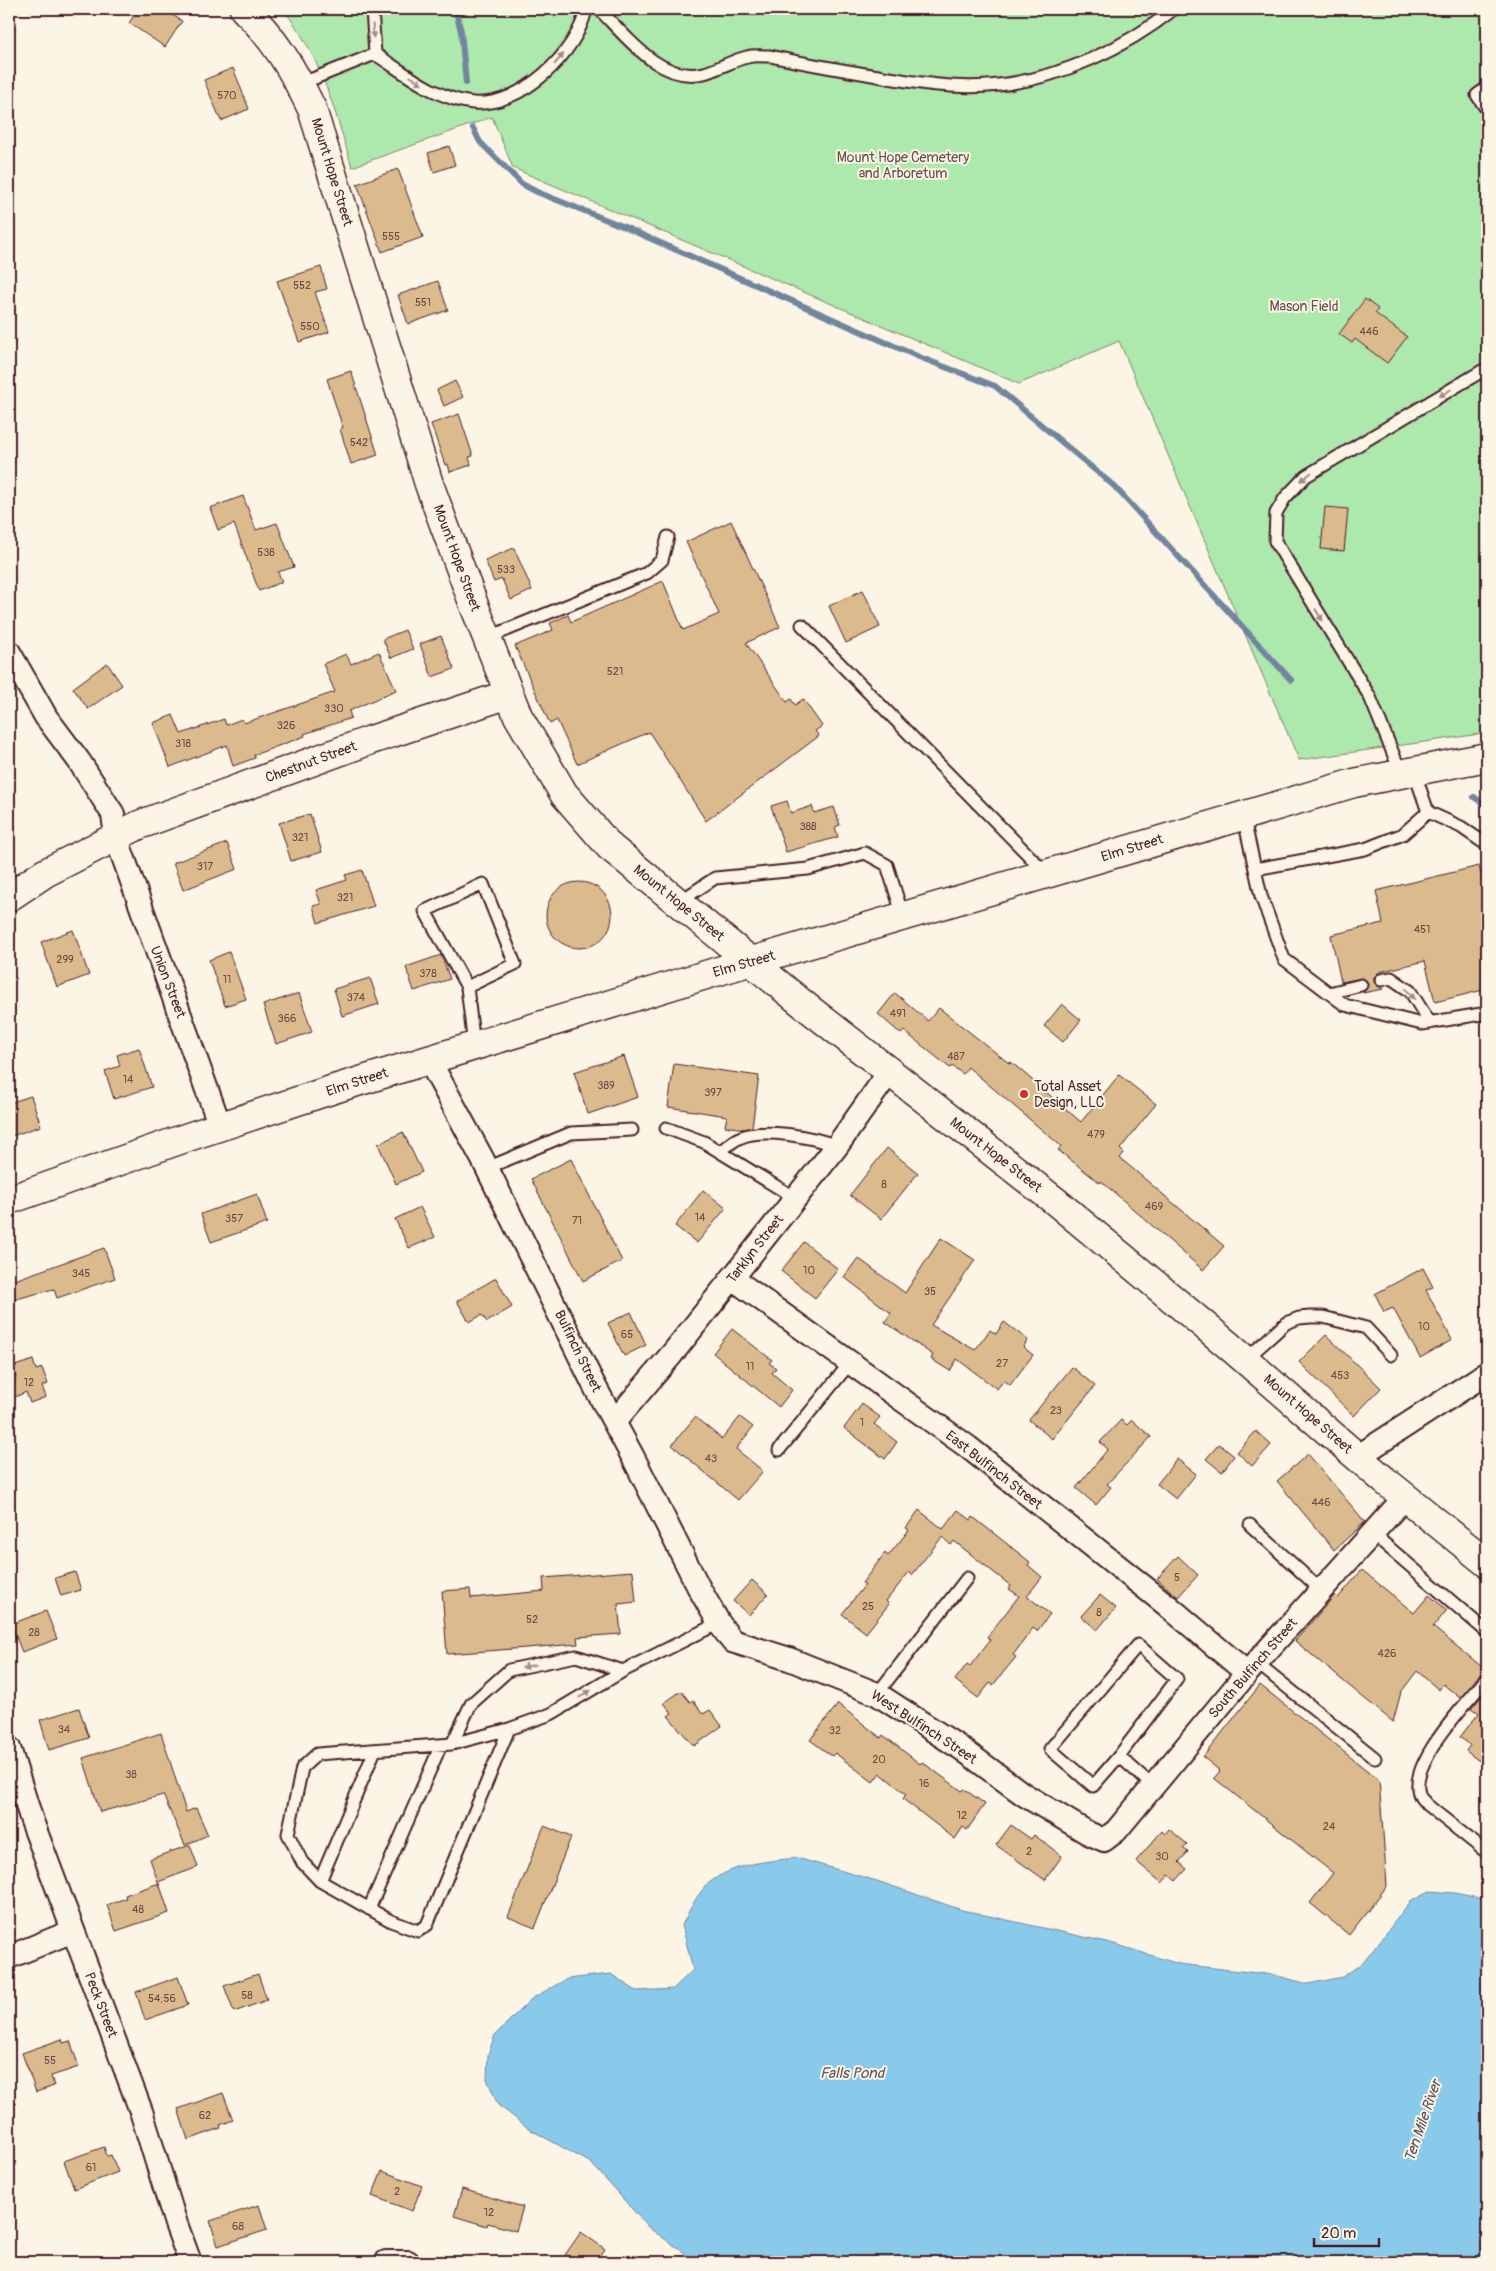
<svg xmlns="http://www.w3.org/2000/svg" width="1496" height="2271" font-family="Pangolin,sans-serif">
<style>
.green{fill:#ade8ad;stroke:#7c846c}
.water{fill:#89caea;stroke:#70869e}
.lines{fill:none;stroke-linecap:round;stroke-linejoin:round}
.stream{stroke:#70869e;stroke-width:6}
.building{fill:#dbbb8e;stroke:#4a1f2b}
.lane-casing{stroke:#4a1f2b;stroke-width:15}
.street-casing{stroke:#4a1f2b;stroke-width:26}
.secondary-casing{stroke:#4a1f2b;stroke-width:31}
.lane{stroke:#fcf5e5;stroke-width:11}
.street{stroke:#fcf5e5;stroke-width:22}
.secondary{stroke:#fcf5e5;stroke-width:28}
.oneway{fill:#a38a88}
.poi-dot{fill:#c8321e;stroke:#fcf5e5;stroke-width:2}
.labels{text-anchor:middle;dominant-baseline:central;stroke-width:4;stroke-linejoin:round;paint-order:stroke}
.number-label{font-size:11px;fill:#6e4644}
.park-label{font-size:14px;fill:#63514c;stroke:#fcf5e5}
.street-label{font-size:14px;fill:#4a1f2b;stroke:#fcf5e5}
.poi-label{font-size:14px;fill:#4a1f2b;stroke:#fcf5e5;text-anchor:start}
.water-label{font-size:15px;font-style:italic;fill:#5d5264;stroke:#fcf5e5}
</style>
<rect width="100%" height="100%" fill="#fcf5e5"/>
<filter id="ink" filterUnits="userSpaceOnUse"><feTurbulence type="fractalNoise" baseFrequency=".02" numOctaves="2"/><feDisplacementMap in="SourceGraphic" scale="10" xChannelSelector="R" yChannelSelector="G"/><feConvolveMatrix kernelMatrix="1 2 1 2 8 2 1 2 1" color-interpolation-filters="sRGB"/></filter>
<g filter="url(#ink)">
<!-- green -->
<path class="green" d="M283 9H1487V733L1299 760 1119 341 1019 384 513 168 492 117 352 167C335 110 320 55 283 9Z"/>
<!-- water -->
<path class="water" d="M797 1858 877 1881 962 1910 1111 1943 1179 1964 1274 1975 1308 1984 1342 1977 1363 1963 1410 1902 1430 1891 1455 1893 1487 1900V2262H715L689 2256 649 2228 591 2163 531 2130 498 2105 487 2079 488 2054 495 2035 531 1999 567 1979 611 1974 636 1991 673 1989 693 1970 682 1925C690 1910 698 1890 713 1880 737 1863 769 1861 797 1858Z"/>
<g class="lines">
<!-- stream -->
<path class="stream" d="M455 9 461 31 466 83
M473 128 480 142 522 184 537 192 622 226 919 357 995 386 1114 486 1291 680
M1474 797 1487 806"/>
</g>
<!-- building -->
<path class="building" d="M138 9H163L182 21 165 47 129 23Z
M233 68 249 109 221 121 204 80Z
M449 146 455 165 434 172 428 153Z
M398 169 423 237 382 252 357 184Z
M321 267 327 289 315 292 329 332 299 342 277 281Z
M438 281 448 310 408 324 398 295Z
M1365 299 1378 309 1375 313 1407 337 1387 363 1355 339 1352 343 1339 334Z
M351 371 378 455 351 464 340 429 343 428 327 379Z
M455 381 463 397 444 406 437 390Z
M459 414 473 456 469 457 471 465 450 472 448 464 445 465 431 424Z
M243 496 256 530 277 523 294 567 278 572 282 582 259 591 234 524 218 530 210 508Z
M1325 507 1348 509 1344 551 1321 549Z
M731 521 780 627 746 643 787 702 791 699 795 705 803 699 822 726 815 731 819 736 706 821 649 732 577 764 557 720 550 724 515 646 553 630 550 623 568 615 571 622 663 581 683 630 719 614 686 542Z
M514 548 532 590 511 600 502 579 494 582 485 560Z
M863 590 880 627 846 643 829 606Z
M405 630 413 649 391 658 383 639Z
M441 636 454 669 432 677 420 644Z
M379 652 396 690 349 711 351 718 304 734 305 736 254 755 255 758 233 766 227 745 170 767 153 723 173 715 181 734 224 719 226 725 242 719 244 723 335 692 323 664 346 654 351 664Z
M107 663 122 685 88 709 73 688Z
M787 801 791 813 812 806 814 813 834 807 840 825 835 827 838 837 786 852 771 806Z
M310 814 322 852 291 861 279 823Z
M227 843 237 869 183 890 173 863Z
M1479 866 1487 900V989L1435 1002 1425 961 1379 972 1374 977V982L1383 989 1363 993 1368 984 1363 978 1341 982 1331 935 1383 923 1376 891Z
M362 870 374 906 318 923 313 906 321 904 316 890 347 880 345 875Z
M546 915a33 33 0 1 1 66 0a33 33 0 1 1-66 0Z
M73 930 89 975 57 987 41 942Z
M229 952 246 999 225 1006 209 960Z
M441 955 450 979 414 991 406 967Z
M370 978 379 1004 342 1016 334 989Z
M299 993 312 1032 276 1044 263 1005Z
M895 993 928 1021 939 1008 1010 1064 1011 1062 1081 1122 1119 1075 1156 1104 1120 1149 1124 1153 1120 1158 1224 1246 1203 1270 1101 1181 1100 1183 1058 1150 1061 1146 968 1067 963 1074 952 1066 950 1068 904 1031 901 1034 878 1014Z
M1062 1004 1081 1020 1063 1042 1044 1026Z
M139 1048 152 1087 114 1099 105 1071 120 1066 117 1055Z
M624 1056 638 1097 588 1114 574 1072Z
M674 1064 759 1076 752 1127 744 1129 725 1126 727 1116 668 1107Z
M31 1096 41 1126 9 1137V1103Z
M403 1132 422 1172 396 1184 378 1144Z
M887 1148 918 1173 881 1219 850 1195Z
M571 1159 622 1261 583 1281 531 1179Z
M703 1190 726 1208 697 1243 675 1226Z
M257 1194 267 1223 211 1242 201 1214Z
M420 1207 435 1237 409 1248 395 1219Z
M941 1238 975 1260 931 1325 975 1350 990 1330 996 1334 1004 1322 1028 1340 1023 1347 1033 1355 1010 1385 1004 1380 997 1389 957 1359 950 1371 931 1359 933 1355 885 1322 891 1313 844 1277 858 1258 905 1293Z
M804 1242 838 1269 815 1298 781 1271Z
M104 1248 115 1278 57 1298 54 1289 9 1301V1282Z
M1423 1268 1433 1287 1426 1290 1452 1340 1420 1358 1393 1308 1384 1312 1375 1294Z
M496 1278 512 1307 487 1322 482 1315 469 1322 457 1301Z
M631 1312 646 1345 624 1356 608 1323Z
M732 1329 772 1360 769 1363 776 1368 772 1373 792 1390 779 1407 713 1353Z
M1326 1335 1381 1388 1354 1416 1299 1362Z
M33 1360 36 1370 42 1368 48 1384 42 1386 46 1397 30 1403 26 1392 15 1397 9 1381 16 1378 12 1367Z
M1072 1367 1095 1386 1052 1439 1029 1420Z
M862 1404 880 1417 874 1424 897 1442 885 1459 844 1428Z
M695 1417 722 1439 740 1417 753 1427 736 1449 763 1471 738 1500 672 1445Z
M1121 1420 1127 1425 1132 1420 1151 1437 1107 1484 1111 1487 1096 1505 1076 1488 1108 1449 1100 1442Z
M1256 1431 1271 1445 1252 1466 1237 1452Z
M1219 1444 1234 1456 1222 1472 1206 1459Z
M1308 1454 1365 1522 1334 1550 1277 1481Z
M1177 1459 1196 1474 1176 1499 1157 1484Z
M919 1510 943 1529 958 1510 971 1520 973 1517 1030 1562 1028 1565 1042 1577 1027 1596 1050 1614 1037 1631 1033 1628 1013 1655 1016 1657 993 1685 990 1683 978 1698 955 1680 967 1664 970 1666 990 1640 987 1637 1019 1596 1009 1589 1011 1586 954 1541 951 1545 942 1537 912 1575 909 1572 886 1601 889 1604 866 1633 842 1614 865 1585 862 1583 885 1553 888 1556 909 1530 906 1528Z
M1178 1556 1198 1575 1178 1597 1157 1579Z
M1362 1570 1414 1613 1429 1595 1447 1610 1433 1627 1487 1671 1481 1673 1460 1698 1443 1684 1439 1690 1417 1671 1401 1692 1393 1722 1295 1641 1335 1595 1338 1598Z
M633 1571 636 1602 618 1604 621 1634 577 1637 578 1644 447 1654 442 1591 470 1589 471 1598 544 1591 543 1578Z
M75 1572 81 1590 61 1596 55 1578Z
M752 1580 768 1594 749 1615 733 1601Z
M1100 1595 1116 1608 1097 1630 1081 1616Z
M46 1611 57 1639 22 1652 11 1624Z
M1260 1685 1379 1780 1387 1886 1349 1935 1310 1903 1333 1873 1214 1778 1220 1771 1203 1757Z
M1487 1689V1759L1483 1755 1479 1761 1466 1751 1470 1745 1460 1737 1479 1713 1472 1708Z
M681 1691 690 1702 693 1700 703 1714 710 1710 722 1726 694 1746 668 1716 672 1713 664 1703Z
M838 1704 881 1738 883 1735 920 1764 922 1762 962 1791 964 1789 985 1804 967 1830 963 1827 955 1839 903 1799 906 1794 880 1773 873 1782 835 1753 832 1756 810 1740Z
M79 1708 89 1738 49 1750 40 1720Z
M161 1733 186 1812 196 1808 208 1835 185 1845 163 1795 100 1812 83 1758Z
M1011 1825 1031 1839 1034 1835 1062 1856 1045 1880 996 1845Z
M544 1826 571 1837 535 1928 508 1917Z
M1169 1829 1187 1844 1183 1848 1188 1852 1179 1862 1187 1869 1176 1881 1169 1875 1162 1883 1136 1861 1162 1831 1165 1834Z
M190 1845 198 1867 158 1882 150 1859Z
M159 1883 169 1913 116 1931 107 1905 126 1898 125 1895Z
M258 1974 267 2000 234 2012 224 1986Z
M178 1977 188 2005 145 2020 136 1992Z
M62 2039 63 2043 70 2041 79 2067 51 2076 54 2086 36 2092 22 2053Z
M223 2093 233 2120 220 2125 221 2128 188 2140 178 2109Z
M104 2147 107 2156 111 2155 118 2172 74 2189 64 2161Z
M382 2171 422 2186 412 2211 372 2196Z
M462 2189 523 2207 516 2231 488 2223 487 2226 454 2216Z
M259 2205 267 2230 218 2246 210 2221Z
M581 2232 605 2249 596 2262H576L565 2255Z"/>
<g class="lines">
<!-- lane casing -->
<g class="lane-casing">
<path id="lane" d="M372 9 375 54
M599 9C626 36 661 84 704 73 719 69 733 60 747 57 754 55 763 56 770 56 806 64 842 70 878 76 917 83 959 90 999 85 1061 78 1125 48 1174 9
M375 54C405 73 436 99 473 103 520 108 578 52 586 9
M300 84 375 54
M1487 88 1477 95 1487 110
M802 625 1046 873
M487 638 647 573 662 560 668 537
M1414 771 1428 812 1461 827 1487 845
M1401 773 1370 697 1275 541 1276 513 1285 498 1306 476 1487 368
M1243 815 1261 896 1284 959 1345 1005 1422 1024 1487 1013
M1255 869 1365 849 1403 834 1428 812
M679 902 715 878 808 869 865 853 887 865 903 916
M1381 980 1391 978 1410 991 1430 1023
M467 987 425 911 483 884 515 964 467 987 474 1046
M1329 993 1361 985
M666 1128 704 1142 795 1198
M720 1152C726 1147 732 1141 739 1138 763 1127 813 1137 837 1146
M487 1168 571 1133 632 1130
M1245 1360 1286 1323 1299 1318 1310 1317H1323L1366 1328 1391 1355
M779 1450 850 1363
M1250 1525 1321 1590
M1372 1533 1487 1632
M1257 1663 1375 1758
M877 1694 967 1578
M509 1729 427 1925 418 1931 391 1921 320 1881 302 1862 288 1834 302 1768 317 1754 452 1744 509 1729 551 1714 623 1671 719 1623
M452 1744 471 1704 509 1670 576 1656 623 1671
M1119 1756 1177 1679 1138 1645 1050 1749 1093 1786 1119 1756 1153 1786
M1486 1852 1427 1805C1425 1802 1421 1799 1420 1796 1405 1766 1469 1701 1487 1678
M320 1881 375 1750
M369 1909 441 1745"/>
</g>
<!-- street casing -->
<g class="street-casing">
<path id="street" d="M9 652 46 717 79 761 113 814 116 837 220 1126
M429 1060 483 1160 594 1385 634 1459 699 1588 719 1623 732 1641 789 1659 877 1694 962 1749 1023 1794 1088 1833 1104 1840 1116 1831 1247 1673 1405 1497
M732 1278 968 1447 1168 1606 1247 1673
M614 1422 672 1354 837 1146 890 1071
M1357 1457 1487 1373
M9 1748 32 1821 141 2111 176 2224 190 2262
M9 1957 73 1931
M386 2262H408"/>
</g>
<!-- secondary casing -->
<g class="secondary-casing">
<path id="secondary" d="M244 9C276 40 293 70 312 109L429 484 474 605 518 716 564 794 610 847 808 1008 1055 1201 1228 1345 1384 1480 1487 1563
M9 897 45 873 139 825 371 740 509 694
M9 1200 191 1136 334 1089 735 966 1354 783 1487 757"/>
</g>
<!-- lane -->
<use href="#lane" class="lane"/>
<!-- street -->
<use href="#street" class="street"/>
<!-- secondary -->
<use href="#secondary" class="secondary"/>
</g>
<!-- one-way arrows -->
<defs><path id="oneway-solid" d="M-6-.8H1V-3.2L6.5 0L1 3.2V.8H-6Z" transform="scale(1.25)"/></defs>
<g class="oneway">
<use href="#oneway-solid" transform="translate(373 31) rotate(87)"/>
<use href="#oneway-solid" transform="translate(559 59) rotate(-50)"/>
<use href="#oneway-solid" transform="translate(416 80) rotate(32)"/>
<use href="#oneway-solid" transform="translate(1445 393) rotate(150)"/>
<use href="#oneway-solid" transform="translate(1306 477) rotate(141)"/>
<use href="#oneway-solid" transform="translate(1319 615) rotate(58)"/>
<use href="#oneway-solid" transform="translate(1410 994) rotate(49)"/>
<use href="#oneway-solid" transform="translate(529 1666) rotate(168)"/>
<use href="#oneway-solid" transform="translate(585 1694) rotate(-31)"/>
</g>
</g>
<!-- markers -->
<circle class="poi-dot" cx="1024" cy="1094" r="5"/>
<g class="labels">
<!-- number labels -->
<g class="number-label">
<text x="227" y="95">570</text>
<text x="391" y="236">555</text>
<text x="302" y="285">552</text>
<text x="423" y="302">551</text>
<text x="310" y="326">550</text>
<text x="1369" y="331">446</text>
<text x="359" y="442">542</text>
<text x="266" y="552">538</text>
<text x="506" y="569">533</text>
<text x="615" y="671">521</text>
<text x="334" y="708">330</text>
<text x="286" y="725">326</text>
<text x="183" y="743">318</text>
<text x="808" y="826">388</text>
<text x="300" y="837">321</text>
<text x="205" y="866">317</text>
<text x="345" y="897">321</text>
<text x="1422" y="929">451</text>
<text x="65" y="959">299</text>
<text x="428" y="973">378</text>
<text x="227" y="979">11</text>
<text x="356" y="997">374</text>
<text x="898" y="1013">491</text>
<text x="287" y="1018">366</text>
<text x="956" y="1056">487</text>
<text x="128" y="1079">14</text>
<text x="606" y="1085">389</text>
<text x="713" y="1092">397</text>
<text x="1096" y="1134">479</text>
<text x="884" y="1184">8</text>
<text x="1154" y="1206">469</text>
<text x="700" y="1217">14</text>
<text x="234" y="1218">357</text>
<text x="577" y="1220">71</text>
<text x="809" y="1270">10</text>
<text x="81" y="1273">345</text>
<text x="930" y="1291">35</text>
<text x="1424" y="1326">10</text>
<text x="627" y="1334">65</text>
<text x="1002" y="1363">27</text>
<text x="750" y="1366">11</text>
<text x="1340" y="1375">453</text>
<text x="29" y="1382">12</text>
<text x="1056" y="1410">23</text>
<text x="862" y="1422">1</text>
<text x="711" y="1458">43</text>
<text x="1321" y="1502">446</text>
<text x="1177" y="1577">5</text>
<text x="868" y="1606">25</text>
<text x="1099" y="1612">8</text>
<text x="532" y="1619">52</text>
<text x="34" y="1632">28</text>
<text x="1387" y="1653">426</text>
<text x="64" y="1729">34</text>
<text x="835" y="1730">32</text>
<text x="879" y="1759">20</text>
<text x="131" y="1774">38</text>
<text x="924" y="1783">16</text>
<text x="962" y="1815">12</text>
<text x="1329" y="1826">24</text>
<text x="1029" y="1851">2</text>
<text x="1162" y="1856">30</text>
<text x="138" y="1909">48</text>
<text x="247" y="1995">58</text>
<text x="162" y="1998">54;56</text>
<text x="50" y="2060">55</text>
<text x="205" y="2115">62</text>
<text x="91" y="2167">61</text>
<text x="397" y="2191">2</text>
<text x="489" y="2212">12</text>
<text x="238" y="2226">68</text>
</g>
<!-- park labels -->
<g class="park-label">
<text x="903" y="157">Mount Hope Cemetery<tspan x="903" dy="16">and Arboretum</tspan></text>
<text x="1304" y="306">Mason Field</text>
</g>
<!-- street labels -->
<g class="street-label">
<text transform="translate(332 172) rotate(73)">Mount Hope Street</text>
<text transform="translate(457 558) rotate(70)">Mount Hope Street</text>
<text transform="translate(311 762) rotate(-20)">Chestnut Street</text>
<text transform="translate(1132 848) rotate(-17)">Elm Street</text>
<text transform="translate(679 903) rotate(39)">Mount Hope Street</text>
<text transform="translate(744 964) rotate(-16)">Elm Street</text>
<text transform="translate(168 982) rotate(69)">Union Street</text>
<text transform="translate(357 1082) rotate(-18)">Elm Street</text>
<text transform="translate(996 1155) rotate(38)">Mount Hope Street</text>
<text transform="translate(755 1249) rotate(-52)">Tarklyn Street</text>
<text transform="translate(578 1351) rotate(64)">Bulfinch Street</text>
<text transform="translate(1308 1414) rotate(41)">Mount Hope Street</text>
<text transform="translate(994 1470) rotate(38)">East Bulfinch Street</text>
<text transform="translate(1253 1668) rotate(-49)">South Bulfinch Street</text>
<text transform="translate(924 1727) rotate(33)">West Bulfinch Street</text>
<text transform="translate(101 2005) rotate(69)">Peck Street</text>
</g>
<!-- poi labels -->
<g class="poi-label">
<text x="1034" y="1086">Total Asset<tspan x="1034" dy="16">Design, LLC</tspan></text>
</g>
<!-- water labels -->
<g class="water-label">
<text x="852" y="2073">Falls Pond</text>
<text transform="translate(1423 2121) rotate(-71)">Ten Mile River</text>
</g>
</g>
<!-- margin -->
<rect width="1496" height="2271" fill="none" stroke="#fcf5e5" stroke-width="30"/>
<rect x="15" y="15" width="1466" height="2241" fill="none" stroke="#4a1f2b" stroke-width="2" filter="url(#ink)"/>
<!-- scale -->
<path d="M1314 2238v8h65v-8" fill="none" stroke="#4a1f2b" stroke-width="2.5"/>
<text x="1321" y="2238" font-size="15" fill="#4a1f2b" stroke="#fcf5e5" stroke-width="4" paint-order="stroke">20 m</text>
</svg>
